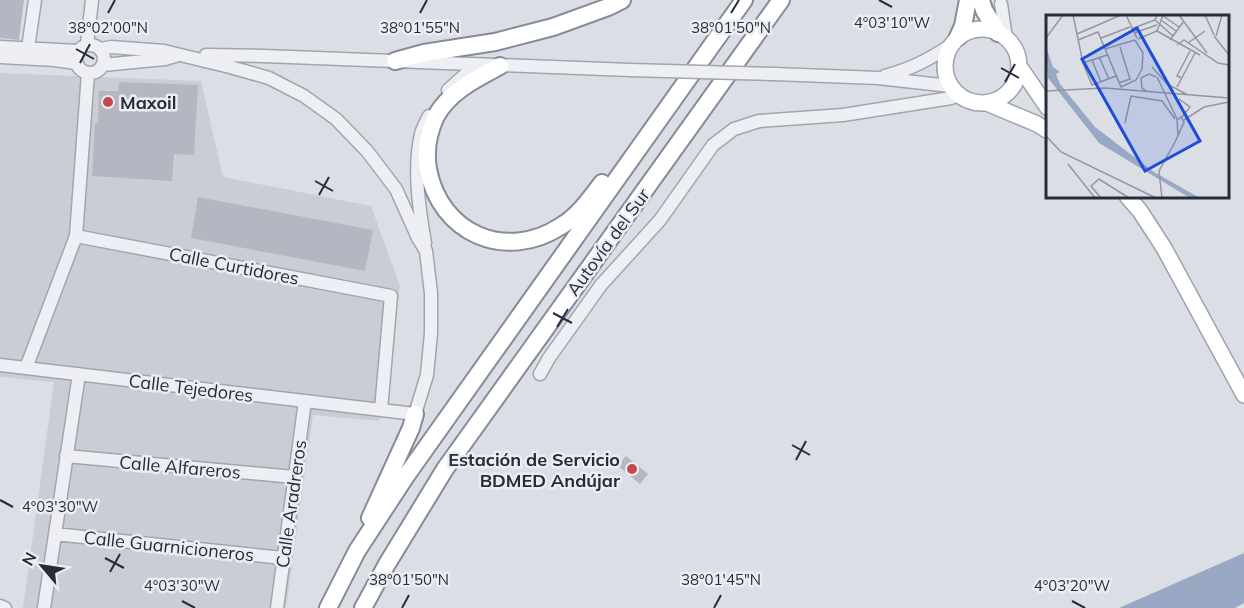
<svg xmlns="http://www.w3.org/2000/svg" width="1244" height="608" font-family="Mulish,sans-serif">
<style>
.built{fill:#cacdd6}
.water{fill:#99a9c3}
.building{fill:#b4b7c1}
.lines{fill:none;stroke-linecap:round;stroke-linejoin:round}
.minor-casing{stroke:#a2a5ae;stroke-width:15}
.major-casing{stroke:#9ca2af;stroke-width:18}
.highway-casing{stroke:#858b9a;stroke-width:20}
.minor{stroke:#eeeff4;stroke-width:12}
.major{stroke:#fff;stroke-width:15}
.highway{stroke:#fff;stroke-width:16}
.minor-bridge-casing{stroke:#a2a5ae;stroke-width:15;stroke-linecap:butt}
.minor-bridge{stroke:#eeeff4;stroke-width:12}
.ticks{fill:none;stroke:#272c3a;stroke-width:2}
.poi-dot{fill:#c2494e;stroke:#ebedf3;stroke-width:2}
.labels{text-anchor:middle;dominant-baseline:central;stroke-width:5;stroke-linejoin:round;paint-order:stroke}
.poi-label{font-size:18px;font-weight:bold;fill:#272c3a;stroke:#ebedf3;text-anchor:start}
.street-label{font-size:18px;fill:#272c3a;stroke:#ebedf3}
.inset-road{fill:none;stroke:#9497a1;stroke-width:1.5}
.view{fill:#1d4ed8;fill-opacity:0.15;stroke:#1d4ed8;stroke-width:3}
.inset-edge{fill:none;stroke:#272c3a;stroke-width:3}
.ticks-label{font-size:15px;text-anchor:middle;fill:#272c3a;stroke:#ebedf3;stroke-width:5;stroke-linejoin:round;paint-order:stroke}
</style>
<rect width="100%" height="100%" fill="#dcdee5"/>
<!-- built -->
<path class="built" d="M0 73 201 81 223 177 371 206 400 286 379 421 313 415 286 608H23L54 382 0 377Z"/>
<!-- water -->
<path class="water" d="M1244 553V603L1235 608H1119Z"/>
<!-- building -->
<path class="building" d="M0 0H24L19 40 0 38Z
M119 82 198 85 194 155 174 154 172 181 92 176 95 123H98L99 91H118Z
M198 197 373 230 365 271 191 238Z
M626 456 648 474 640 484 618 466Z"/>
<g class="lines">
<!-- minor casing -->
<g class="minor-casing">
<path id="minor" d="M1001 4 1006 38
M76 59a14 14 0 1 1 28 0a14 14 0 1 1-28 0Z
M87 45 92 0
M0 47 78 51
M28 48 35 0
M206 55 264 56 630 70
M0 57 55 60 76 63
M103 65 165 59 179 55
M775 74 878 78 950 86
M885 76C911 69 928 60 951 45
M448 90 476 65
M76 236 391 296 381 410
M425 243C419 209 413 168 421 134 423 127 426 122 429 116
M0 365 415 414 427 375 431 333V293L426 251 418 238 396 189 367 151 336 119 304 96 269 78 230 67 164 51 111 47 101 49
M26 368 76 236 88 73
M540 374 549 358 601 285 660 220 713 145 734 129 759 121 843 115 951 98 958 95
M66 456 294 477
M55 534 283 558
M0 606 5 608
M44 608 79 374
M277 608 305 401"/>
</g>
<!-- major casing -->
<g class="major-casing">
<path id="major" d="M945 66a37 37 0 1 1 74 0a37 37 0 1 1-74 0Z
M1019 66 1048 108
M987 103 1037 124 1048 131
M1127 196 1140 211 1164 248 1244 395"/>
</g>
<!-- highway casing -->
<g class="highway-casing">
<path id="highway" d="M981 0 984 10 998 33
M958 37 963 26 968 0
M395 61 424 53 495 42 553 27 608 7 622 0
M500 66C476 79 450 91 436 116 428 133 425 151 428 169 440 234 506 262 561 226 578 216 590 199 602 183
M370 518 411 428 415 414
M328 608 357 551 406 476 744 0
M363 608 387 564 445 469 781 0"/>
</g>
<!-- minor -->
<use href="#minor" class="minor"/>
<!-- major -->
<use href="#major" class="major"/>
<!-- highway -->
<use href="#highway" class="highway"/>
<!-- minor-bridge casing -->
<g class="minor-bridge-casing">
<path id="minor-bridge" d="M630 70 775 74"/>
</g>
<!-- minor-bridge -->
<use href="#minor-bridge" class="minor-bridge"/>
</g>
<!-- ticks -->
<path class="ticks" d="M879 0 892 7M108 13 115 0M420 13 427 0M731 13 739 0M76 49 94 59M80 63 90 44M1001 68 1019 78M1005 82 1015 64M315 181 333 191M319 195 329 177M553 313 572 323M557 327 568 309M792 445 810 455M796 460 806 441M0 500 13 507M105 558 124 568M110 572 120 554M182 601 195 608M1072 601 1085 608M402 608 409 595M714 608 721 595"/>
<!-- markers -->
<g class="poi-dot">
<circle cx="108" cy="102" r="6"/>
<circle cx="632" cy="469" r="6"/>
</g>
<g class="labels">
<!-- poi labels -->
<g class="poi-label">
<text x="120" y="102">Maxoil</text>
<text x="620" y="459" text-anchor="end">Estación de Servicio<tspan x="620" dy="21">BDMED Andújar</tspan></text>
</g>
<!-- street labels -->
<g class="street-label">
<text transform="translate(608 242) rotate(-54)">Autovía del Sur</text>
<text transform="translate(234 266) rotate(11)">Calle Curtidores</text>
<text transform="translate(191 388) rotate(7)">Calle Tejedores</text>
<text transform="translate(180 467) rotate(5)">Calle Alfareros</text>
<text transform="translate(291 504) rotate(-82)">Calle Aradreros</text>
<text transform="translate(169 546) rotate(6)">Calle Guarnicioneros</text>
</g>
</g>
<!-- overview -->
<g transform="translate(1046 15)">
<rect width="183" height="183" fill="#dcdee5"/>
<path d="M0 32 7 52 14 57 10 59 14 69 49 112 108 157 154 183H144L53 128 2 63Z" fill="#99a9c3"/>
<path class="inset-road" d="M27 0 37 48 46 70 70 61M80 0 91 23M133 0 161 38M159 0 168 20M117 1 133 12M109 5 127 21M115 5 130 16M85 14 109 5 111 0M111 16 154 40M88 18 111 10M31 19 75 0M168 21 183 40M170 21 176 0M0 23 17 0M55 23 84 12M92 24 111 16 117 0M32 25 52 17 75 72 90 65 96 54 97 38 89 25M124 25 138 6M142 28 159 16M131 30 138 25 172 48 183 50M59 34 89 25M53 42 63 64M46 45 55 67M37 48 61 40M106 52 121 69 142 80M111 62 131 104M136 63 131 61 144 36M73 68 84 64 74 32M131 72 149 38M0 76 59 73 183 83M102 77 96 73 95 63 103 59 110 62M133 84 144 92 136 102M138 105 158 92 183 87M79 108 85 81 116 86 129 104M0 121 15 137 110 183M22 149 49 183M55 183 45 171 53 164 83 183M116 183 113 156 129 127 138 107 135 102 131 105 132 120"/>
<path class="view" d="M91 13 154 126 99 156 36 44Z"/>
<rect width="183" height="183" class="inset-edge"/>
</g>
<g class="ticks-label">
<text x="892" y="28">4°03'10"W</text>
<text x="108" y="33">38°02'00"N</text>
<text x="420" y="33">38°01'55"N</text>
<text x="731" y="33">38°01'50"N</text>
<text x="60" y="512">4°03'30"W</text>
<text x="409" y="585">38°01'50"N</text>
<text x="721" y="585">38°01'45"N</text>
<text x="182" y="591">4°03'30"W</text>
<text x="1072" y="591">4°03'20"W</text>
</g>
<!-- north arrow -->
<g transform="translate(42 566) rotate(299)" stroke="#ebedf3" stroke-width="4.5" paint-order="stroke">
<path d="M0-4.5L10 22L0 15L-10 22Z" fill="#272c3a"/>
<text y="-9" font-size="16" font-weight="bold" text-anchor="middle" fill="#272c3a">N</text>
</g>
</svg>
